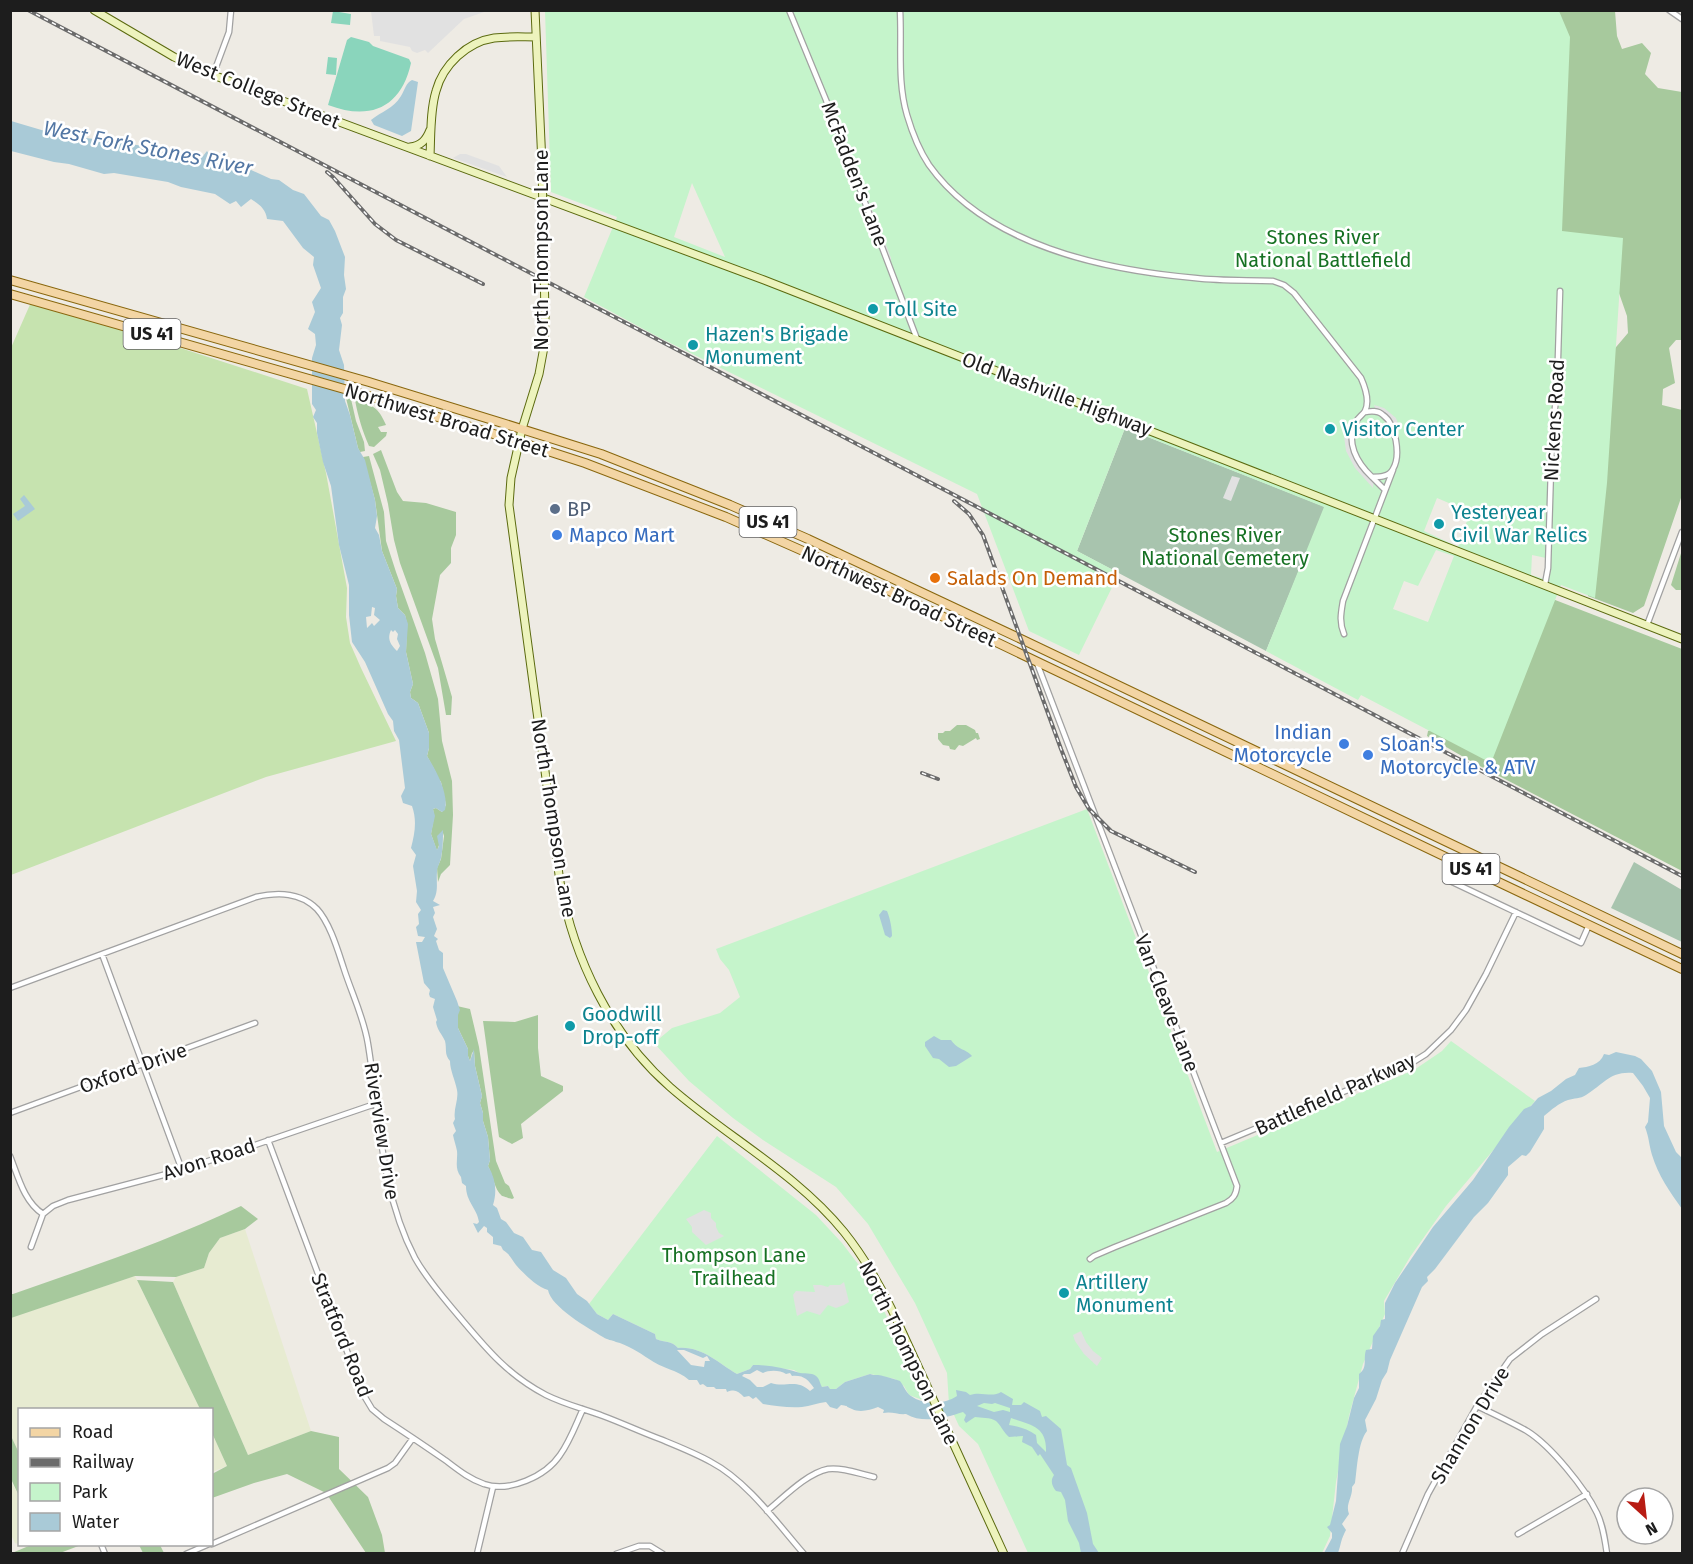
<svg xmlns="http://www.w3.org/2000/svg" width="1693" height="1564" font-family="'Fira Sans',sans-serif">
<style>
.farmland{fill:#e7ebd1}
.grass{fill:#c6e3af}
.forest{fill:#a7c99d}
.cemetery{fill:#a8c4ae}
.park{fill:#c5f4cb;fill-rule:evenodd}
.pitch{fill:#8ad5bc}
.parking{fill:#e1e1e1}
.water{fill:#a9cad7;fill-rule:evenodd}
.lines{fill:none;stroke-linecap:round;stroke-linejoin:round}
.street-casing{stroke:#a1a1a1;stroke-width:7}
.secondary-casing{stroke:#5b6a0f;stroke-width:9}
.primary-casing{stroke:#89670e;stroke-width:10}
.street{stroke:#fff;stroke-width:4.5}
.secondary{stroke:#edf3bd;stroke-width:7}
.primary{stroke:#f3d5a4;stroke-width:8}
.rail-casing{stroke:#6b6b6b;stroke-width:4}
.rail{stroke:#fff;stroke-width:1.5;stroke-dasharray:4.5;stroke-linecap:butt}
.secondary-bridge-casing{stroke:#5b6a0f;stroke-width:9;stroke-linecap:butt}
.secondary-bridge{stroke:#edf3bd;stroke-width:7}
.culture-dot{fill:#0f9aa8;stroke:#fff;stroke-width:2}
.service-dot{fill:#5c6f8a;stroke:#fff;stroke-width:2}
.shop-dot{fill:#3f7fe0;stroke:#fff;stroke-width:2}
.food-dot{fill:#e8710a;stroke:#fff;stroke-width:2}
.labels{text-anchor:middle;dominant-baseline:central;stroke-width:5;stroke-linejoin:round;paint-order:stroke}
.shield{fill:#fff;stroke:#616161;stroke-width:1.5}
.shield-label{font-size:18px;font-weight:bold;fill:#1d1d1d}
.street-label{font-size:20px;fill:#1d1d1d;stroke:#fff}
.park-label{font-size:20px;fill:#167123;stroke:#fff}
.culture-label{font-size:20px;fill:#0d838f;stroke:#fff;text-anchor:start}
.service-label{font-size:20px;fill:#4e5e75;stroke:#fff;text-anchor:start}
.shop-label{font-size:20px;fill:#366cbe;stroke:#fff;text-anchor:start}
.food-label{font-size:20px;fill:#c56008;stroke:#fff;text-anchor:start}
.water-label{font-size:21px;font-style:italic;fill:#5377a4;stroke:#fff}
</style>
<rect width="100%" height="100%" fill="#eeebe4"/>
<!-- farmland -->
<path class="farmland" d="M245 1229 311 1431 248 1455 173 1282 176 1277 204 1268 209 1253 220 1238Z
M135 1276 200 1409 20 1410 19 1453 11 1436 10 1318Z
M212 1433 227 1466 212 1472Z
M10 1479 19 1496 20 1544 29 1545 27 1547 15 1543 11 1535Z"/>
<!-- grass -->
<path class="grass" d="M32 300 307 389 326 473 347 588 346 617 350 643 361 668 396 741 266 777 11 875 10 350Z"/>
<!-- forest -->
<path class="forest" d="M1553 11H1615L1617 36 1622 49 1642 43 1651 53 1645 74 1658 88 1682 92V340H1676L1669 348 1675 383 1663 389 1662 405 1682 410V495L1644 606 1633 613 1588 596 1590 528 1611 353 1628 333 1627 316 1613 276 1558 257Z
M346 398 351 399 356 421 364 442 365 451 360 452 358 448Z
M355 400C374 406 378 407 386 425L378 427 381 432H387L386 436 374 447 369 446C362 430 358 416 355 400Z
M381 450 397 492 403 501 426 503 456 512V535L451 548V563L440 575 432 619 435 639 452 697 451 715H446L438 668 400 563 394 540 388 504 380 470 373 454Z
M369 456 384 512 386 541 396 572 425 653 438 699 442 741 452 781 453 815 450 865 441 874 438 882 437 868 441 859 444 836 443 833 437 851 431 834 434 816 433 809 436 808 442 812 446 805 441 782 437 777 435 771 427 756 429 748V733L418 703 411 698 410 692 413 684 406 652 407 624 405 615 398 608 396 596 397 589 382 551 375 500 363 457Z
M1682 550V590H1676L1671 585Z
M1550 598 1682 649V871L1474 763 1427 736 1428 731 1436 728Z
M957 725H966L975 730 976 733H978L980 739 977 740 976 738 963 746 959 745 955 750 950 749 949 746 943 745 938 739V733H943L945 731H950Z
M457 1006 470 1009 479 1047 496 1161 505 1183 509 1186 514 1198 512 1199C511 1199 503 1196 502 1196 494 1189 493 1175 488 1166L490 1160 488 1137 483 1121V1113L480 1103 482 1096 475 1066 474 1051 472 1053 470 1061 468 1056V1049L458 1028Z
M538 1015V1048L541 1076 563 1086V1091L521 1124 523 1138 512 1144 499 1137 483 1021 515 1022Z
M241 1206 258 1219 245 1229 220 1238 209 1253 204 1268 176 1277 135 1276 11 1318V1294H13C90 1267 168 1241 241 1206Z
M137 1280 173 1282 248 1455 311 1431 339 1437V1469L368 1497 382 1535 385 1553H366L326 1493 287 1474 254 1483 212 1498V1474L227 1466 212 1433V1410L200 1409Z
M11 1436 19 1453V1496L11 1479Z
M31 1545V1544L81 1545 60 1553H12Z
M139 1545H160L164 1553H143Z"/>
<!-- cemetery -->
<path class="cemetery" d="M1125 428 1325 507 1266 651 1077 551Z
M1634 862 1682 890V942L1611 908Z"/>
<!-- park -->
<path class="park" d="M545 11H1559L1570 37 1562 231 1623 238 1607 483 1595 598 1561 585 1491 763 1361 695 1358 700 1266 651 1324 507 1125 428 1077 551 1119 573 1079 655 1029 631 977 494 660 338 584 297 617 217 551 192ZM692 183 725 257 674 237ZM1437 498 1470 512 1458 547 1424 531ZM1436 550 1454 556 1428 622 1393 609 1404 581 1418 586ZM1532 555 1546 558 1544 579 1531 575Z
M1087 809 1217 1152 1414 1070 1442 1051 1451 1041 1535 1101 1446 1206 1410 1257 1384 1301 1385 1314 1363 1364 1349 1416 1336 1482 1330 1536 1322 1553H1028L978 1444 959 1426 949 1404 947 1373 915 1303 868 1224 836 1187 763 1140 733 1118 689 1081 654 1043 672 1028 720 1013 740 997 729 970 720 959 716 949Z
M717 1136 816 1215 842 1243 858 1264 869 1279 894 1332 910 1361 928 1402 909 1395 904 1386 895 1379 870 1374 845 1382 836 1389H830L828 1386 822 1387 794 1370 753 1365 750 1369 737 1374C718 1363 702 1346 678 1348 671 1340 665 1343 656 1339L655 1334 613 1314 608 1320 597 1314 589 1304Z"/>
<!-- pitch -->
<path class="pitch" d="M333 11 351 14 350 25 331 23Z
M351 37 369 42 373 46 409 59 411 63C401 108 370 121 328 105L347 40Z
M328 57 337 58 336 75 326 74Z"/>
<!-- parking -->
<path class="parking" d="M371 11V10L487 11 464 19 428 53 425 50 417 53 412 51 410 47 380 41V36H374Z
M460 154H466L499 166 507 177 453 158Z
M870 207 874 213 891 258V264L868 208Z
M1374 405 1384 408 1396 418 1398 424 1393 430 1391 424 1376 411Z
M1352 432 1353 449 1374 479 1373 488 1355 468 1346 451 1344 436Z
M1232 476 1240 478 1231 501 1223 498Z
M704 1210 711 1213V1218L716 1223V1227L719 1233 724 1236 706 1245 692 1232V1227L686 1219Z
M844 1282 849 1302 844 1305 836 1308 828 1305 820 1315 807 1311 797 1316 793 1295 796 1291 815 1292 813 1285H821L828 1287 830 1285H840Z
M1081 1331 1086 1342 1093 1351 1102 1358 1097 1366 1084 1354 1075 1341 1073 1335Z"/>
<!-- water -->
<path class="water" d="M412 80 418 82 411 131 402 136 374 125 371 120C382 111 393 109 401 96 405 89 406 83 412 80Z
M11 121 55 134 79 135 86 138 144 146 155 151 203 156 207 151 212 159 229 164 235 168 249 169 271 179 279 180 293 190 304 194 321 216 329 220 335 231 345 257 344 275 346 289 343 297V313L340 318 342 325 339 350 344 365 345 401 350 415 358 448 365 460 375 500 377 516 375 528 379 535 382 551 397 589 396 596 398 608 405 615 408 624 406 652 413 684 410 692 411 698 418 703 429 733V748L427 756C436 770 449 794 445 810L442 812 436 808 433 809 435 816 431 834 437 850 439 846 437 836 443 830C443 839 443 848 441 858 440 863 437 867 437 872 436 883 439 891 433 901L440 905 433 907 435 913 433 917 437 929 434 936 438 939 436 941 439 950 443 953V968L457 1001 460 1010 458 1015V1028L468 1049V1056L470 1061 474 1049V1051L475 1066 482 1096 480 1103 483 1113V1121L488 1137 490 1160 488 1166C496 1179 497 1192 493 1205L497 1208 501 1219 506 1222 514 1233 523 1237 532 1250 541 1252 553 1270 566 1278 577 1294 587 1301 597 1314 608 1320 613 1314 655 1334 656 1339C665 1343 671 1340 678 1348 702 1346 718 1363 737 1374L750 1369 753 1365C770 1365 785 1368 800 1373 807 1374 813 1372 818 1378 820 1381 820 1384 822 1387L828 1386 830 1389H836L845 1382 870 1374C875 1376 878 1374 883 1376 888 1377 894 1379 900 1381 904 1386 906 1393 911 1396 923 1405 944 1405 957 1396L956 1390 966 1392 970 1395C981 1391 992 1398 1001 1392L1013 1399 1012 1405H1021L1024 1402 1040 1411 1042 1417 1046 1416 1061 1429 1067 1465 1071 1468 1087 1513 1093 1544 1099 1553H1081L1079 1543 1068 1521 1065 1500 1061 1492 1056 1491C1052 1486 1050 1481 1054 1475L1040 1454 1038 1456 1032 1447 1022 1442 1023 1436 1009 1437C1004 1433 1000 1424 996 1421 990 1417 981 1418 975 1417L966 1423 964 1420 966 1415 963 1412C945 1418 923 1424 906 1414 898 1415 892 1411 883 1413L884 1410 878 1407C870 1410 860 1413 852 1409 842 1405 852 1407 841 1405L837 1409 830 1407 826 1402C818 1403 810 1406 802 1407 789 1408 776 1406 763 1404L756 1397 753 1399 749 1396 744 1397C738 1391 735 1389 727 1392L726 1389H716L714 1387H707L703 1384 700 1385 697 1380H689C678 1370 661 1368 649 1359 640 1353 626 1344 616 1342 612 1340 607 1340 603 1337 588 1328 551 1307 548 1290 537 1287 524 1274 516 1265 512 1260 510 1254 503 1250L501 1246 493 1244V1237L487 1232V1228L484 1226 478 1233 473 1223 477 1224 479 1222C477 1208 466 1202 466 1186L462 1183 461 1177C454 1168 458 1160 457 1151 456 1146 454 1140 453 1135L456 1131 453 1123 455 1119C453 1109 459 1100 457 1090 455 1080 450 1070 450 1061 444 1054 447 1049 445 1041 442 1034 437 1030 436 1022L437 1020 433 1007 435 999 430 997 429 994 430 990 424 983 416 942H422L425 937 418 936 416 927 419 924 418 914 421 910 416 902 417 891 413 866 416 855 411 848C415 833 417 820 412 806L403 803 401 796 405 788 399 740 394 731 393 721 388 714 365 662 352 642 349 615V585L339 545 331 486 323 462 317 433V423L313 417 316 410 312 404V358L316 345 315 334 308 329 315 312 312 302 321 288 313 265 314 257 303 248 283 221 267 219C266 209 259 204 251 199L241 207 236 201 230 204 215 194 181 187 168 182 114 173 104 174 69 164 54 162 11 151ZM372 607 375 608 374 615 380 620 374 626 372 623 367 628 366 617 371 616ZM391 630 393 632 395 630 398 634 397 639 400 646 397 651C390 644 387 639 391 630ZM677 1350H684L703 1358 707 1356 710 1361H705L704 1367 691 1365ZM757 1370 763 1373C769 1370 780 1370 786 1374L790 1373 792 1376C804 1375 808 1380 814 1388L810 1391C796 1378 786 1388 771 1383L763 1387H757L750 1380 742 1376 744 1374H750ZM984 1403 992 1404 995 1403 1010 1408V1412L1003 1410 994 1412 977 1406ZM1011 1418C1031 1425 1047 1426 1046 1452L1037 1443 1036 1435C1028 1429 1018 1426 1009 1425Z
M24 495 35 509 18 521 13 514 25 506 20 499Z
M883 910 887 911C890 918 892 928 892 936L890 938 885 935 879 915Z
M934 1036 941 1040H951C959 1051 965 1048 972 1056L956 1066 949 1067 939 1059 933 1058 925 1046V1042Z
M1616 1052 1635 1056 1641 1059 1652 1071 1661 1092 1664 1126 1676 1152 1682 1158V1209C1670 1192 1658 1175 1652 1155 1649 1145 1649 1137 1645 1127L1648 1122 1650 1098 1643 1086 1633 1073C1610 1071 1604 1084 1586 1095 1580 1099 1574 1098 1568 1100 1559 1103 1551 1110 1544 1116V1129L1530 1152 1526 1156 1522 1155 1508 1167V1175L1488 1203 1474 1217 1435 1269 1427 1277 1428 1281 1422 1287 1390 1360 1387 1372 1382 1380 1376 1399 1365 1420 1367 1431C1358 1442 1357 1469 1355 1483L1352 1487C1353 1497 1345 1504 1349 1514L1342 1524 1346 1530C1341 1539 1341 1544 1338 1553H1324L1332 1538V1533L1327 1527 1330 1525 1336 1501 1340 1444 1347 1426 1354 1398 1359 1388V1374C1368 1368 1363 1359 1366 1350L1372 1349 1373 1336 1380 1326 1381 1320 1385 1319V1303L1395 1283 1433 1227 1473 1180 1509 1127 1524 1109 1531 1106 1538 1098 1551 1091 1566 1079 1575 1075 1579 1068C1588 1067 1600 1065 1604 1054L1609 1055Z"/>
<g class="lines">
<!-- street casing -->
<g class="street-casing">
<path id="street" d="M789 10 826 100 917 339
M900 10C902 46 897 81 907 115 912 132 919 150 929 165 986 245 1104 270 1195 278 1221 281 1247 280 1273 281L1284 285 1294 293 1361 378C1365 387 1370 401 1365 411 1363 415 1358 417 1356 422 1345 442 1357 463 1372 477 1379 477 1389 477 1393 469 1401 456 1396 424 1383 415 1378 410 1371 411 1365 412
M1669 10 1682 19
M213 75 229 32 231 10
M1372 477 1385 490
M1545 584 1548 568 1552 434 1557 390 1560 291
M1647 625 1682 532
M1344 634C1339 622 1341 613 1343 601L1393 470
M1037 663 1237 1186C1236 1195 1233 1199 1226 1203L1115 1247 1094 1256 1090 1259
M1454 861 1446 879 1581 943 1589 925
M102 954 182 1170
M10 988 256 897C278 892 300 892 317 909 330 923 338 951 344 969 352 994 364 1018 368 1044 380 1117 380 1191 415 1258 426 1278 442 1296 457 1314 485 1347 506 1374 546 1395 564 1404 584 1409 603 1416 622 1423 641 1432 660 1439 677 1446 695 1453 711 1462 747 1481 777 1523 804 1554
M10 1113 255 1023
M268 1140 363 1394 372 1409 384 1419C404 1432 425 1446 445 1460 457 1469 469 1479 484 1484 509 1493 546 1476 560 1455 570 1441 576 1424 583 1409
M1221 1143 1410 1064 1426 1054 1451 1030 1466 1010 1486 974 1516 912
M10 1156C18 1176 24 1202 43 1214L53 1206 68 1200 182 1170 375 1104
M31 1247 43 1214
M1477 1406C1494 1414 1511 1422 1527 1431 1551 1446 1585 1488 1597 1513 1603 1525 1605 1540 1607 1554
M767 1511C783 1498 807 1473 828 1469 842 1467 860 1474 874 1477
M1518 1534 1587 1494
M101 1544 105 1554
M212 1544 388 1468 395 1463 413 1438
M186 1554 209 1544
M477 1554 493 1487
M616 1554 639 1546H650L663 1554
M1402 1554 1428 1494 1477 1406 1510 1359 1542 1334 1596 1299"/>
</g>
<!-- secondary casing -->
<g class="secondary-casing">
<path id="secondary" d="M94 10 174 57 213 75 764 280 1682 639
M535 10 542 164
M410 147C421 146 426 140 430 130
M430 156C431 135 430 111 436 91 443 65 467 42 494 38 508 36 522 37 536 37
M545 317 544 347 539 374 522 429 511 478 509 505 560 882C574 959 610 1034 670 1087 727 1137 796 1173 844 1232 864 1257 880 1285 894 1314L1004 1554"/>
</g>
<!-- primary casing -->
<g class="primary-casing">
<path id="primary" d="M10 280 369 382 499 422 601 454 730 505 808 539 1021 639 1682 954
M10 294 369 396 520 442 585 463 726 517 837 566 1454 861 1682 969"/>
</g>
<!-- street -->
<use href="#street" class="street"/>
<!-- secondary -->
<use href="#secondary" class="secondary"/>
<!-- primary -->
<use href="#primary" class="primary"/>
<!-- rail casing -->
<g class="rail-casing">
<path id="rail" d="M28 10 1682 876
M327 172 333 177 375 224 396 240 483 284
M954 501 969 514 983 535 1061 749 1076 787 1089 809 1111 831 1195 872
M922 773 938 779"/>
</g>
<!-- rail -->
<use href="#rail" class="rail"/>
<!-- secondary-bridge casing -->
<g class="secondary-bridge-casing">
<path id="secondary-bridge" d="M542 164 545 317"/>
</g>
<!-- secondary-bridge -->
<use href="#secondary-bridge" class="secondary-bridge"/>
</g>
<!-- markers -->
<g class="culture-dot">
<circle cx="873" cy="309" r="6"/>
<circle cx="693" cy="345" r="6"/>
<circle cx="1330" cy="429" r="6"/>
<circle cx="1439" cy="524" r="6"/>
<circle cx="570" cy="1026" r="6"/>
<circle cx="1064" cy="1293" r="6"/>
</g>
<circle class="service-dot" cx="555" cy="509" r="6"/>
<g class="shop-dot">
<circle cx="557" cy="535" r="6"/>
<circle cx="1344" cy="744" r="6"/>
<circle cx="1368" cy="755" r="6"/>
</g>
<circle class="food-dot" cx="935" cy="578" r="6"/>
<g class="labels">
<!-- shield labels -->
<g class="shield">
<rect x="123.5" y="319" width="57" height="30" rx="4.5"/>
<rect x="739.5" y="507" width="57" height="30" rx="4.5"/>
<rect x="1442.5" y="854" width="57" height="30" rx="4.5"/>
</g>
<g class="shield-label">
<text x="152" y="334">US 41</text>
<text x="768" y="522">US 41</text>
<text x="1471" y="869">US 41</text>
</g>
<!-- street labels -->
<g class="street-label">
<text transform="translate(258 90) rotate(22)">West College Street</text>
<text transform="translate(855 174) rotate(69)">McFadden's Lane</text>
<text transform="translate(541 250) rotate(-90)">North Thompson Lane</text>
<text transform="translate(1057 394) rotate(21)">Old Nashville Highway</text>
<text transform="translate(447 420) rotate(17)">Northwest Broad Street</text>
<text transform="translate(1554 420) rotate(-87)">Nickens Road</text>
<text transform="translate(899 596) rotate(25)">Northwest Broad Street</text>
<text transform="translate(554 818) rotate(81)">North Thompson Lane</text>
<text transform="translate(1167 1003) rotate(69)">Van Cleave Lane</text>
<text transform="translate(133 1068) rotate(-20)">Oxford Drive</text>
<text transform="translate(1335 1094) rotate(-24)">Battlefield Parkway</text>
<text transform="translate(382 1131) rotate(81)">Riverview Drive</text>
<text transform="translate(209 1159) rotate(-18)">Avon Road</text>
<text transform="translate(342 1335) rotate(68)">Stratford Road</text>
<text transform="translate(909 1353) rotate(64)">North Thompson Lane</text>
<text transform="translate(1470 1425) rotate(-59)">Shannon Drive</text>
</g>
<!-- park labels -->
<g class="park-label">
<text x="1323" y="237">Stones River<tspan x="1323" dy="23">National Battlefield</tspan></text>
<text x="1225" y="535">Stones River<tspan x="1225" dy="23">National Cemetery</tspan></text>
<text x="734" y="1255">Thompson Lane<tspan x="734" dy="23">Trailhead</tspan></text>
</g>
<!-- culture labels -->
<g class="culture-label">
<text x="885" y="309">Toll Site</text>
<text x="705" y="334">Hazen's Brigade<tspan x="705" dy="23">Monument</tspan></text>
<text x="1342" y="429">Visitor Center</text>
<text x="1451" y="512">Yesteryear<tspan x="1451" dy="23">Civil War Relics</tspan></text>
<text x="582" y="1014">Goodwill<tspan x="582" dy="23">Drop-off</tspan></text>
<text x="1076" y="1282">Artillery<tspan x="1076" dy="23">Monument</tspan></text>
</g>
<!-- service labels -->
<g class="service-label">
<text x="567" y="509">BP</text>
</g>
<!-- shop labels -->
<g class="shop-label">
<text x="569" y="535">Mapco Mart</text>
<text x="1332" y="732" text-anchor="end">Indian<tspan x="1332" dy="23">Motorcycle</tspan></text>
<text x="1380" y="744">Sloan's<tspan x="1380" dy="23">Motorcycle &amp; ATV</tspan></text>
</g>
<!-- food labels -->
<g class="food-label">
<text x="947" y="578">Salads On Demand</text>
</g>
<!-- water labels -->
<g class="water-label">
<text transform="translate(148 148) rotate(11)">West Fork Stones River</text>
</g>
</g>
<!-- border -->
<rect width="1693" height="1564" fill="none" stroke="#1d1d1d" stroke-width="24"/>
<!-- legend -->
<rect x="18" y="1408" width="195" height="138" fill="#ffffff" stroke="#a5a5a5" stroke-width="1.5"/>
<rect x="30" y="1428" width="30" height="9" fill="#f3d5a4" stroke="#a5a5a5" stroke-width="1.5"/>
<text x="72" y="1438" font-size="18" fill="#1d1d1d">Road</text>
<rect x="30" y="1458" width="30" height="9" fill="#6b6b6b" stroke="#a5a5a5" stroke-width="1.5"/>
<text x="72" y="1468" font-size="18" fill="#1d1d1d">Railway</text>
<rect x="30" y="1483" width="30" height="18" fill="#c5f4cb" stroke="#a5a5a5" stroke-width="1.5"/>
<text x="72" y="1498" font-size="18" fill="#1d1d1d">Park</text>
<rect x="30" y="1513" width="30" height="18" fill="#a9cad7" stroke="#a5a5a5" stroke-width="1.5"/>
<text x="72" y="1528" font-size="18" fill="#1d1d1d">Water</text>
<!-- north arrow -->
<g transform="translate(1645 1516) rotate(153)"><circle r="28" fill="#ffffff" stroke="#a5a5a5" stroke-width="1.5"/>
<path d="M0-4.5L10 22L0 15L-10 22Z" fill="#b81c13"/>
<text y="-9" font-size="16" font-weight="bold" text-anchor="middle" fill="#1d1d1d">N</text>
</g>
</svg>
